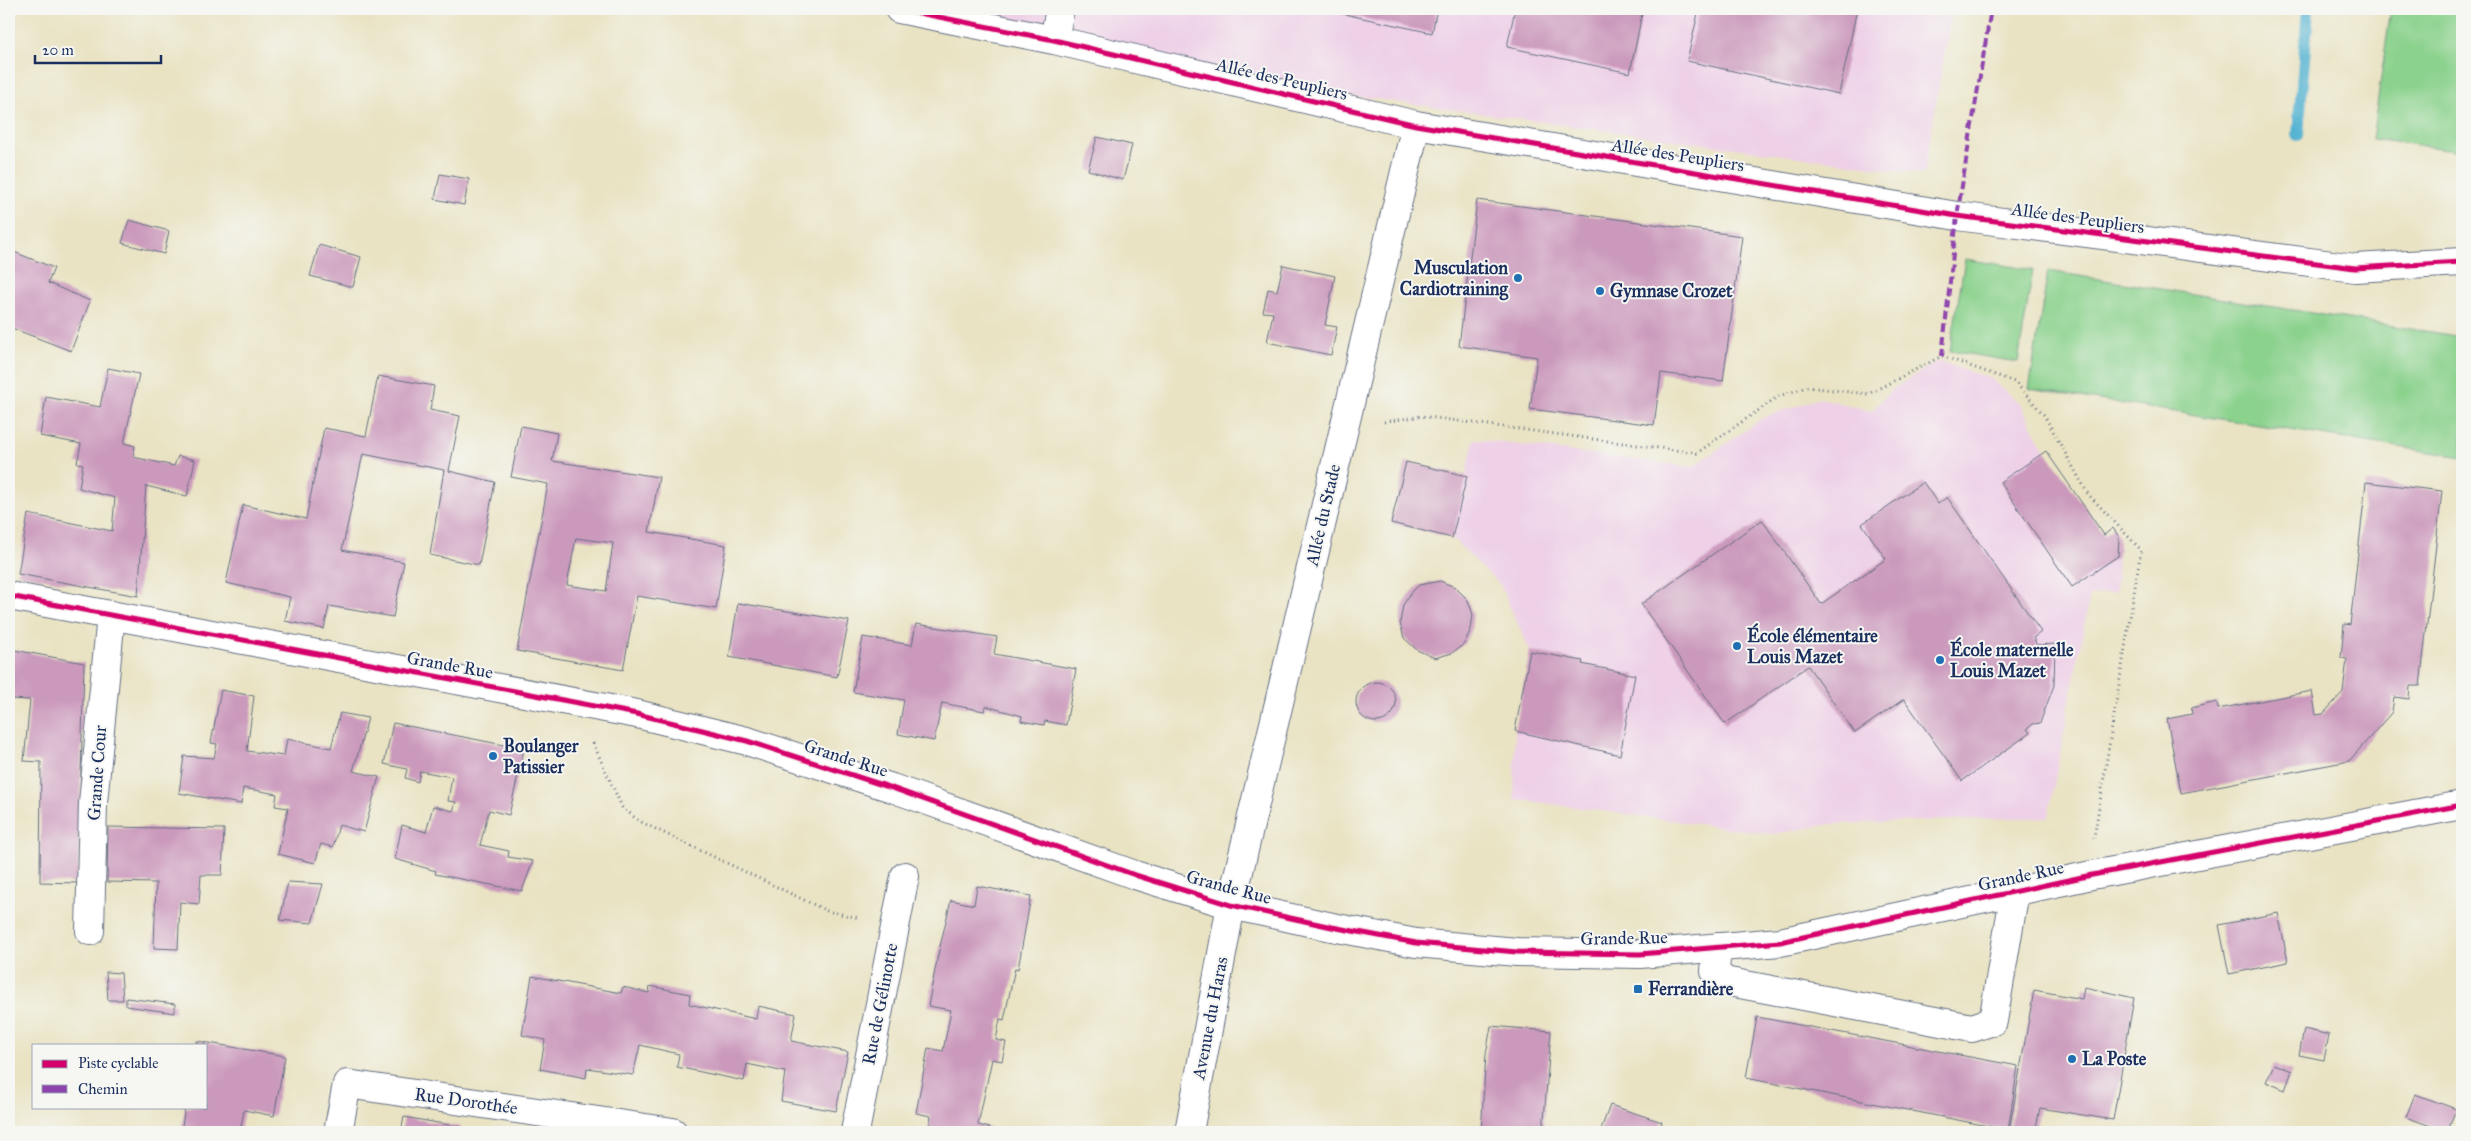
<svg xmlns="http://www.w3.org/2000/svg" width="2471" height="1141" font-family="'IM FELL Great Primer',serif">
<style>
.built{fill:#eed0e7}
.green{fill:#8bd28d;stroke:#538076}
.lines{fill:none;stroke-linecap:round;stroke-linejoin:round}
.stream{stroke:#52b2d1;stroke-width:12}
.building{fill:#cb99bc;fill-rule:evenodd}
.minor-casing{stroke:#636e81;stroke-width:30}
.path{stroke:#636e81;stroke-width:3;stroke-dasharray:1 4;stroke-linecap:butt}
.minor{stroke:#fff;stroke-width:28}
.quiet{stroke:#8e44ad;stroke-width:4;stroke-dasharray:8 4;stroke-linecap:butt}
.cycleway-casing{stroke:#f6f6f2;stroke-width:8}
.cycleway{stroke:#d6006c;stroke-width:5}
.poi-dot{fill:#1f6fb2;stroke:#f6f6f2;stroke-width:2}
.labels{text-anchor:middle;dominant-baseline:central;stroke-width:4;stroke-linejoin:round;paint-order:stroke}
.street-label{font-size:18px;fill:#1b2f5e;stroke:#f6f6f2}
.poi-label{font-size:18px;font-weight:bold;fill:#1b2f5e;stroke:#f6f6f2;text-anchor:start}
</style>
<rect width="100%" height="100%" fill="#f6f6f2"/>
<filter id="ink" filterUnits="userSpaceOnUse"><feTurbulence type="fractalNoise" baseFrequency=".02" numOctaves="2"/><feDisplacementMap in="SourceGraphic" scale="10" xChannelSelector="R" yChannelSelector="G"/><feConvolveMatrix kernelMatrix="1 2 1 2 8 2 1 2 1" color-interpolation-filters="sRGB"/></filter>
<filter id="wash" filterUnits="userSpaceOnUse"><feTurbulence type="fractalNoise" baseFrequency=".0096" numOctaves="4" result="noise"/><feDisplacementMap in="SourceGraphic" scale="20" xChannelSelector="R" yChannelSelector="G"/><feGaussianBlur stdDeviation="1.12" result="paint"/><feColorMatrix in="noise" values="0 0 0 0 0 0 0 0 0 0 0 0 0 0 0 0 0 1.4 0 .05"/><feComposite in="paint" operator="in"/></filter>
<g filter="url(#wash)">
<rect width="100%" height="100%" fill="#e9e3c3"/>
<!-- built -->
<path class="built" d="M914 9H1952L1924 174 1243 81Z
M1938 361 1991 379 2020 404 2046 451 2103 535 2113 528 2119 537 2116 592 2090 595 2048 817 1832 824 1772 834 1514 799 1515 731 1530 651 1500 585 1452 538 1474 439 1693 467 1764 417 1820 398 1872 411 1891 390Z"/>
<!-- green -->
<path class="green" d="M2391 9H2462V151L2372 139Z
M1965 259 2033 270 2018 362 1950 351Z
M2048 271 2462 337V457L2029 389Z"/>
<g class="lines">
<!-- stream -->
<path class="stream" d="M2298 135 2308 9"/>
</g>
<g id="blocks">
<!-- building -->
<path class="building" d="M1321 9H1437L1432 33Z
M1515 9H1643L1630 73 1507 47Z
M1699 9H1857L1839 94 1687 61Z
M1097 137 1132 145 1123 180 1088 170Z
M440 174 469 179 464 205 435 199Z
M1477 200 1742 236 1723 381 1661 373 1654 425 1530 409 1537 357 1459 346Z
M129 220 169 231 164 254 122 243Z
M319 245 361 257 353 287 310 276Z
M9 250 54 268 48 283 90 301 71 351 9 327Z
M1283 265 1335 276 1325 325 1337 327 1331 355 1267 342 1273 313 1263 312 1268 289 1277 291Z
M108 368 139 374 124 443 135 446 133 457 174 466 178 456 195 460 187 496 146 486 138 596 18 574 28 514 112 531 115 498 79 488 83 464 77 463 81 444 40 436 46 397 100 407Z
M378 376 434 386 430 410 460 416 449 471 495 482 479 565 430 555 444 470 363 454 342 550 404 562 393 617 329 606 324 629 285 621 290 597 226 583 243 505 306 519 324 428 366 436Z
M521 426 557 433 552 461 659 477 649 532 726 545 716 609 637 596 623 670 517 651 548 484 511 477ZM576 538 613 543 606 591 567 585Z
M2046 451 2104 535 2113 528 2119 537 2118 556 2072 587 2000 482Z
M1406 462 1467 476 1452 538 1391 523Z
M1923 482 1938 504 1947 497 2041 632 2033 638 2037 645 2055 644 2054 685 2040 723 2033 724 2027 729 2030 733 1962 781 1904 699 1855 733 1808 666 1725 724 1641 604 1762 520 1821 604 1886 559 1862 524Z
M2366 482 2442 491 2420 686H2410L2409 699 2394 697 2392 712 2349 761 2181 793 2167 719 2192 714 2191 708 2217 702 2218 709 2312 691 2316 715 2323 714 2343 692 2347 659 2341 658 2344 624 2350 625Z
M1440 581 1455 587 1468 600 1473 615 1471 629 1464 644 1452 653 1435 658 1417 650 1404 638 1400 623 1403 605 1411 593 1419 585Z
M738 603 849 621 837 677 729 657Z
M916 624 997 637 994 654 1076 669 1066 725 1045 721 1044 725 1021 721 1022 716 986 706 984 711 942 703 934 741 898 734 904 700 853 692 863 637 912 645Z
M9 649 84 663 78 883 40 882 41 762 24 761 30 700 9 699Z
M1530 651 1583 661 1582 664 1635 675 1620 755 1515 731Z
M1356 702a20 20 0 1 1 40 0a20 20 0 1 1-40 0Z
M221 690 254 696 247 751 284 756 287 739 331 748 340 713 368 718 353 771 379 777 364 832 339 825 333 847 321 844 315 863 278 854 288 808 275 806 277 794 243 788 241 804 179 793 184 756 214 758 217 744 211 743Z
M393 723 524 749 509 815 489 810 480 845 509 851 508 857 533 861 522 891 435 874 436 871 395 859 402 825 426 832 433 806 453 811 456 802 448 801 452 777 420 771 418 782 405 778 407 769 384 764Z
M108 827 224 829 222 875H201L199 904 180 902 178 949 154 948 156 883 107 882Z
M288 882 323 884 312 923 280 920Z
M977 886 1031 896 1018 969 1015 968 1004 1020 1000 1019 996 1040 1006 1042 1002 1061 992 1059 978 1125 990 1128 989 1132H928L931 1116 916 1113 928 1048 943 1051 951 1010 928 1006 938 955 951 900 974 905Z
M2278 913 2288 962 2229 974 2219 925Z
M106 972 121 973 123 1000H108Z
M532 976 621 993 623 987 649 993 650 986 690 994 689 1004 756 1019 758 1006 796 1014 791 1041 848 1052 836 1111 781 1101 785 1072 747 1064 744 1081 677 1067 679 1054 640 1045 633 1075 587 1068 586 1078 540 1069 545 1040 522 1035Z
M2084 987 2134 998 2113 1120 2040 1108 2035 1132H2009L2034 990 2082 999Z
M126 998 175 1004V1013L126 1006Z
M1757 1017 2018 1066 2008 1130 1746 1078Z
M1491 1026 1551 1031 1543 1132H1481L1486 1054Z
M2304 1029 2329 1035 2324 1060 2299 1055Z
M197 1041 285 1056 274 1116 244 1110 240 1132H181L185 1107H206V1045H196Z
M2274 1064 2292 1071 2285 1090 2266 1082Z
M2415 1094 2456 1109 2447 1132 2406 1117Z
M1610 1105 1662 1122 1658 1132H1600Z
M404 1117 461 1127 460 1132H401Z"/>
</g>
</g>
<g filter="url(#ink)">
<use href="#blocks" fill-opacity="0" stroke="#636e81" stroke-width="1"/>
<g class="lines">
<!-- minor casing -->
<g class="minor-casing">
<path id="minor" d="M899 9 1054 40 1416 125 1957 216 2355 268 2462 262
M1054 40 1060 9
M9 596 637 714 747 741 892 788 1135 875 1231 905 1332 927 1416 943 1517 952 1640 954 1780 942 2087 876 2462 805
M90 931 93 803 111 615
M1717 947 1715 971 1724 981 1972 1028 1993 1021 2015 891
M338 1132 347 1084 673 1132
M855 1132 905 876
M1189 1132 1231 905 1416 125"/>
</g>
<!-- path -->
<path class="path" d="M1384 422 1421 416 1697 453 1779 396 1807 387 1868 394 1942 356 2015 382 2044 415 2088 494 2141 550 2094 838
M593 743 622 807 639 821 827 911 859 918"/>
<!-- minor -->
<use href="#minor" class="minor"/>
<!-- quiet -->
<path class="quiet" d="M1942 356 1957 216 1991 9"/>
<!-- cycleway casing -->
<g class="cycleway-casing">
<path id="cycleway" d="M899 9 1054 40 1416 125 1957 216 2355 268 2462 262
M9 596 637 714 747 741 892 788 1135 875 1231 905 1332 927 1416 943 1517 952 1640 954 1780 942 2087 876 2462 805"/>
</g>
<!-- cycleway -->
<use href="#cycleway" class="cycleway"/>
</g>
</g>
<!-- markers -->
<g class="poi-dot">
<circle cx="1518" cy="278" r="5"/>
<circle cx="1600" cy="291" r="5"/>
<circle cx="1737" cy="646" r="5"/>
<circle cx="1940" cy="660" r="5"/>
<circle cx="493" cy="756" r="5"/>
<rect x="1633" y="984" width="10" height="10" rx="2.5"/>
<circle cx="2072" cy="1059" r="5"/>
</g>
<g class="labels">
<!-- street labels -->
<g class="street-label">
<text transform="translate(1282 79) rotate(13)">Allée des Peupliers</text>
<text transform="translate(1678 155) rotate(9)">Allée des Peupliers</text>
<text transform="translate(2078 218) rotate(8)">Allée des Peupliers</text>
<text transform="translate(1323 515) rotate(-77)">Allée du Stade</text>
<text transform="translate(450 665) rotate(10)">Grande Rue</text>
<text transform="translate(846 758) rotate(18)">Grande Rue</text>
<text transform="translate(97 773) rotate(-86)">Grande Cour</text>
<text transform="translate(2021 876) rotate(-12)">Grande Rue</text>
<text transform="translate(1229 887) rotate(15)">Grande Rue</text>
<text transform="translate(1624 938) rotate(-1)">Grande Rue</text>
<text transform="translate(880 1004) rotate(-79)">Rue de Gélinotte</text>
<text transform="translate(1210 1018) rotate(-79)">Avenue du Haras</text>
<text transform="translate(466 1101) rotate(8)">Rue Dorothée</text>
</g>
<!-- poi labels -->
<g class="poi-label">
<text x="1508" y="268" text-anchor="end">Musculation<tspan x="1508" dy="21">Cardiotraining</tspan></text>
<text x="1610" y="291">Gymnase Crozet</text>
<text x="1747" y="636">École élémentaire<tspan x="1747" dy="21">Louis Mazet</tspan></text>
<text x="1950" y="650">École maternelle<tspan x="1950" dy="21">Louis Mazet</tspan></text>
<text x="503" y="746">Boulanger<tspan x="503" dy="21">Patissier</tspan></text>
<text x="1648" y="989">Ferrandière</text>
<text x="2082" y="1059">La Poste</text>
</g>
</g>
<!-- margin -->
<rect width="2471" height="1141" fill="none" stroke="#f6f6f2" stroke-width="30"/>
<!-- legend -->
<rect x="32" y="1044" width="175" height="65" fill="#f6f6f2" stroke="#9ea6b7"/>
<rect x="42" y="1060" width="25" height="8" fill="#d6006c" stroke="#9ea6b7"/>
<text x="78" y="1068" font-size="15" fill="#1b2f5e">Piste cyclable</text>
<rect x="42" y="1085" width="25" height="8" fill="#8e44ad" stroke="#9ea6b7"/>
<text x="78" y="1094" font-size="15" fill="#1b2f5e">Chemin</text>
<!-- scale -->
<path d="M35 55v8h126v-8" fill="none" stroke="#1b2f5e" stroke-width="2.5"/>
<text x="42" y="55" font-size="15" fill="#1b2f5e" stroke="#f6f6f2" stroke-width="4" paint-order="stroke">20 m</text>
</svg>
